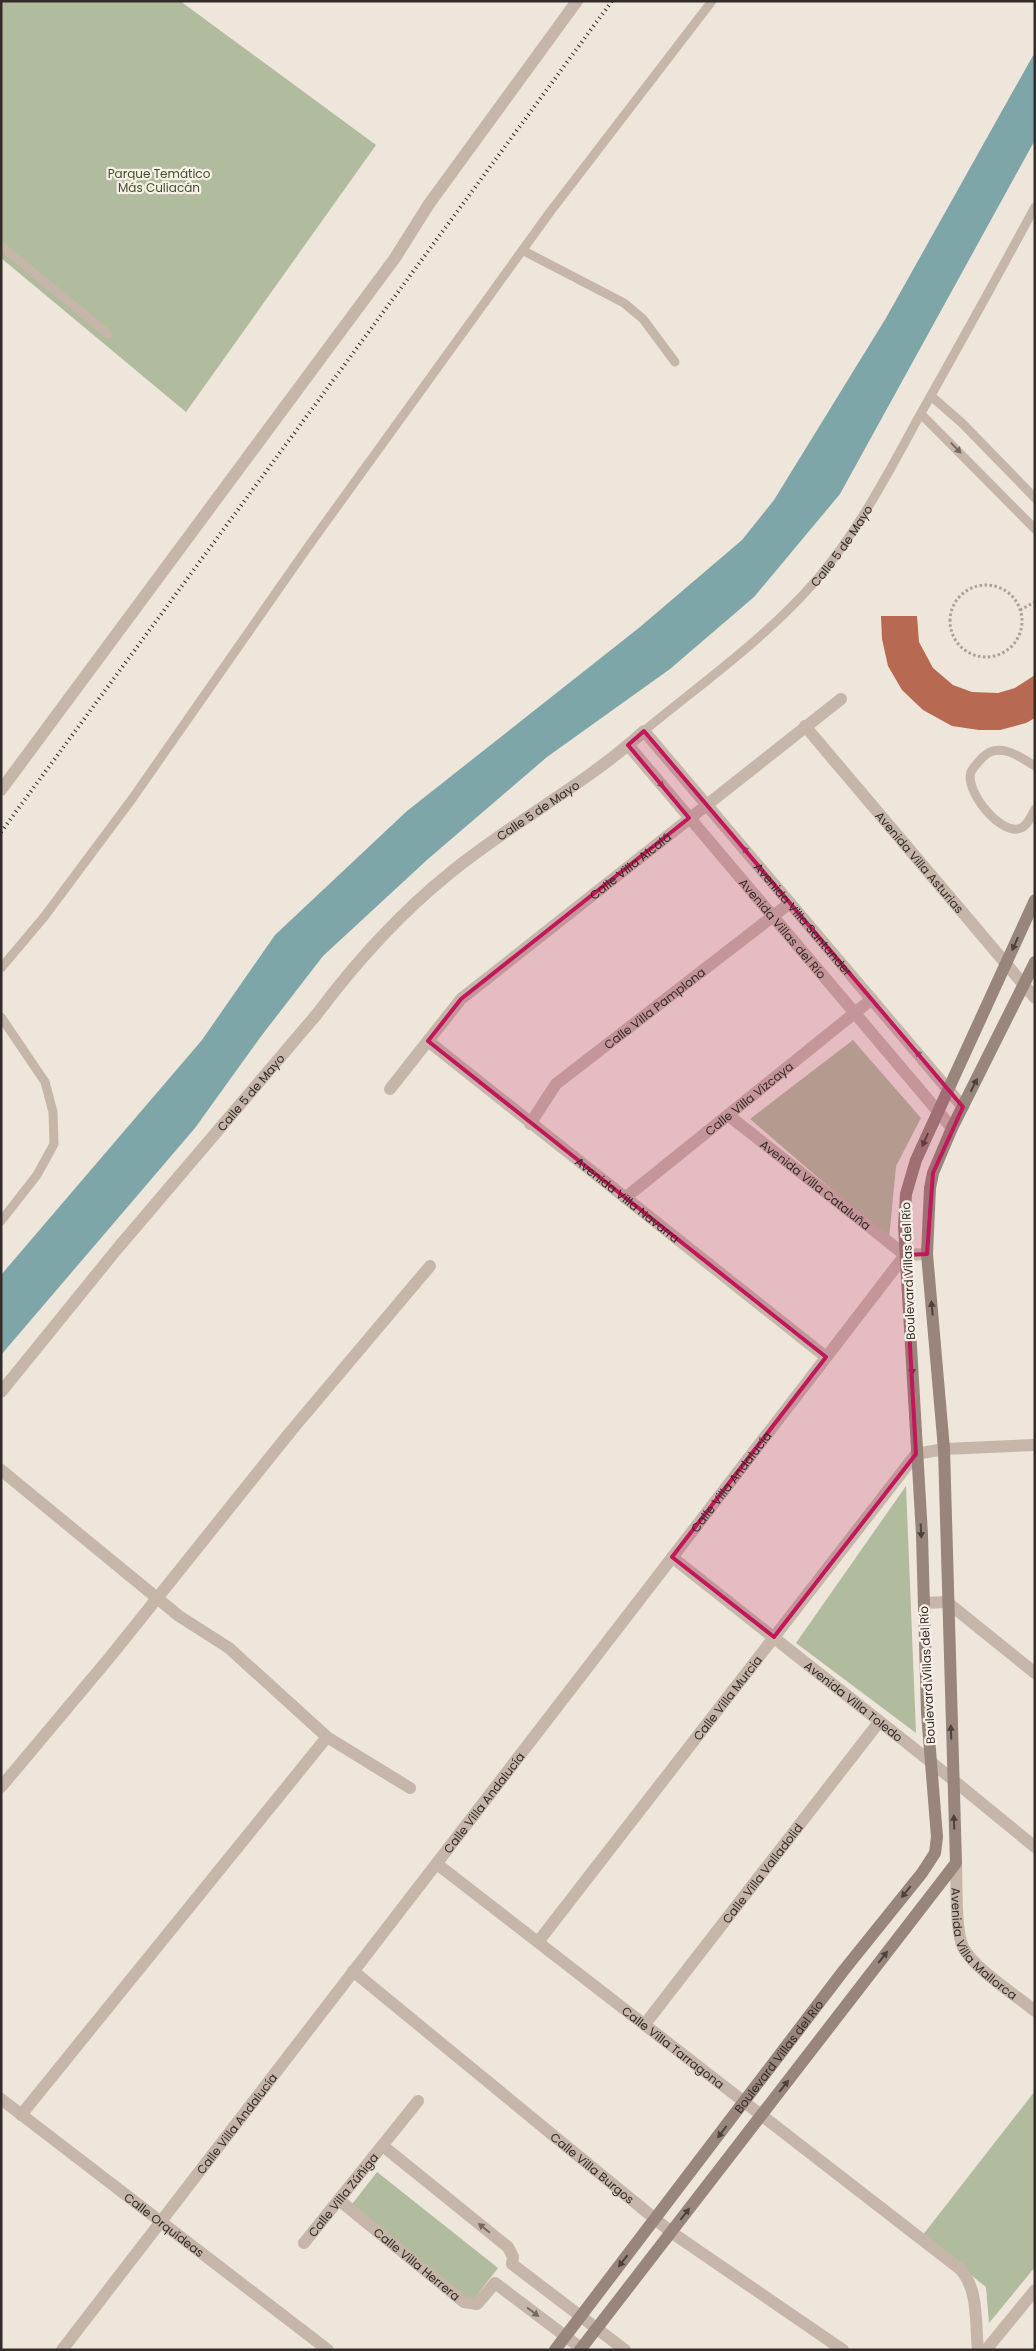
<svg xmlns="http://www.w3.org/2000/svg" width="1036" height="2351" font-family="Poppins,sans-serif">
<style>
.green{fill:#b1bb9d}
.water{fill:#7ea6a8}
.building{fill:#b76a51}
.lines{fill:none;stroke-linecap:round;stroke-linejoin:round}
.path{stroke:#b0a093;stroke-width:3;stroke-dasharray:2.5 2.5;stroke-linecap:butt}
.lane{stroke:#c5b6a9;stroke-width:9}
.street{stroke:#c5b6a9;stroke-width:12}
.secondary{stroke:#98857b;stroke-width:12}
.rail{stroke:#332b28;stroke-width:4;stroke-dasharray:1 4;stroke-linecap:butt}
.oneway{fill:#756a62}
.oneway2{fill:#4c423d}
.marked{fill:#c2185b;fill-opacity:0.2;stroke:#c2185b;stroke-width:4;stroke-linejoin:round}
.labels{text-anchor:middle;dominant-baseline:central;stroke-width:4.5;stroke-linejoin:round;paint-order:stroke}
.park-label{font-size:12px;fill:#424e2f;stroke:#f7f0e7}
.street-label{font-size:12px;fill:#332b28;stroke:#f7f0e7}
</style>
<rect width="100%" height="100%" fill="#eee5db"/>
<!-- green -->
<path class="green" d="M1 1H180L376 145 186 412 1 258Z
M853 1040 921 1118 896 1166 889 1239 750 1119Z
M906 1486 916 1733 796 1643Z
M1035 2091V2267L989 2323 986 2287 922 2236Z
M377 2172 498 2268 470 2304 349 2208Z"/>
<!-- water -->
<path class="water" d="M1035 52V140L840 494 754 597 670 669 547 757 428 859 323 956 262 1035 195 1128 1 1355V1275L202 1040 275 935 407 811 640 627 742 540 774 500 886 318Z"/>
<!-- building -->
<path class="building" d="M881 616H917L919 642 933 668 953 685 972 692 998 693 1015 688 1035 675V718L1026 723 1000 730H979L952 726 923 710 902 690 888 666 882 639Z"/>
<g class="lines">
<!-- path -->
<path class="path" d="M950 621a36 36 0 1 1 72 0a36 36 0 1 1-72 0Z
M1020 610 1035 602"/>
<!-- lane -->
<g class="lane">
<path d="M1 246 108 334"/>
<path d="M524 251 624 303 643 319 675 362"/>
<path d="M931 396 962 423 1035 498"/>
<path d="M921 414 1035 529"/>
<path id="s1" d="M644 731C701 684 763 640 812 585 853 539 887 476 916 422 956 351 996 279 1035 207"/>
<path d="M1035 766C1020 757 999 741 983 757 979 761 974 766 971 772 964 790 1001 837 1021 828 1028 825 1032 815 1035 809"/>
<path d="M1 968 44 917 132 799 310 544 550 212 712 1"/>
<path d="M1 1017 45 1082 53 1112 54 1144 37 1175 1 1221"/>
</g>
<!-- street -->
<g class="street">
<path id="s2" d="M805 726 1035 998"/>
<path id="s3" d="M628 745 952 1128"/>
<path d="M1 790 395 258 429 204 577 1"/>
<path id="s4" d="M428 1041 826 1357"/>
<path id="s5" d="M390 1089 461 999 841 699"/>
<path id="s6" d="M728 1115 905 1255"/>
<path id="s7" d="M530 1124 556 1084 790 903"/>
<path id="s8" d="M625 1198 872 999"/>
<path d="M905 1255 927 1254"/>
<path id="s9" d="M1 1392 117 1249 317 1014C356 962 399 914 450 873 512 822 585 785 644 731L963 1107"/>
<path d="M1 1470 179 1616 229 1648 327 1737 410 1788"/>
<path id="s10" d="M672 1557 931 1762 1035 1847"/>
<path d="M924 1603 947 1602 1035 1673"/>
<path d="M1 1787 110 1657 291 1431 430 1266"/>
<path id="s11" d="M956 1863C957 1884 955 1931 963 1947 972 1967 1017 1996 1035 2011"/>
<path id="s12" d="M437 1864 960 2269C979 2289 975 2323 978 2350"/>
<path id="s13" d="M538 1942 916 1454 944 1449 1035 1445"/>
<path id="s14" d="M353 1971 671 2232 843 2350"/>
<path id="s15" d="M645 2024 879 1722"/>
<path id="s16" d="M1 2099 328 2350"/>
<path d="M21 2115 327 1737"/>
<path d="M383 2146 508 2247 513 2257 512 2264 625 2350"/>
<path id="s17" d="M339 2200 464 2302 477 2304 495 2283 581 2348"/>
<path id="s18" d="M304 2243 418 2101"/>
<path id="s19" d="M62 2350 905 1255"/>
<path d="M986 2350 1035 2290"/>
</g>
<!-- secondary -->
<g class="secondary">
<path id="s20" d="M555 2350 844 1970 922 1873 935 1853 937 1837 927 1713 922 1535 904 1226 906 1194 916 1160 1035 900"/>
<path d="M580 2350 956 1863 944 1449 927 1254 930 1188 933 1173 952 1128 1035 962"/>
</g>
<!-- rail -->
<path class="rail" d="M1 832 612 1"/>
</g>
<!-- one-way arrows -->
<defs><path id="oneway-solid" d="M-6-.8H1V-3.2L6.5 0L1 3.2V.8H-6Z" transform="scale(1.25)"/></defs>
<g class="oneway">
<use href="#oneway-solid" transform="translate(956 448) rotate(46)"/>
<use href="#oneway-solid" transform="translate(659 782) rotate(50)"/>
<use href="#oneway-solid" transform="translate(747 852) rotate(-130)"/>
<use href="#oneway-solid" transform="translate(920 1056) rotate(-130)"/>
<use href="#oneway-solid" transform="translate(484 2228) rotate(-141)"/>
<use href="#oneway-solid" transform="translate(533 2312) rotate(37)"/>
</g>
<g class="oneway2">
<use href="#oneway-solid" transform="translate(1015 944) rotate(114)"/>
<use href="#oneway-solid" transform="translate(974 1085) rotate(-63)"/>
<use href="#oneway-solid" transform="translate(925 1140) rotate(114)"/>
<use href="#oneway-solid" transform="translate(932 1308) rotate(-95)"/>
<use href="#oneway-solid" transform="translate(912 1368) rotate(87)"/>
<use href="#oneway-solid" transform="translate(921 1531) rotate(87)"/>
<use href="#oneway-solid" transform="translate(951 1732) rotate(-92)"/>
<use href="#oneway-solid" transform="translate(954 1822) rotate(-92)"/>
<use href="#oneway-solid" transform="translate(906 1892) rotate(129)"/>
<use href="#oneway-solid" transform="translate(883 1957) rotate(-52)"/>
<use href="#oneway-solid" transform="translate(784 2086) rotate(-52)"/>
<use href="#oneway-solid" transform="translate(722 2132) rotate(127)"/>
<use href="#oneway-solid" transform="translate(685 2214) rotate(-52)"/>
<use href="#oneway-solid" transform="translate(623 2261) rotate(128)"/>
</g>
<!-- marked area -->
<path class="marked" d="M644 731 963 1107 933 1173 927 1254 905 1255 916 1454 774 1637 672 1557 826 1357 428 1041 461 999 689 818 628 745Z"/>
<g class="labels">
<!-- park labels -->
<g class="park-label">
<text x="159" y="173">Parque Temático<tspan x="159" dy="14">Más Culiacán</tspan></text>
</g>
<!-- street labels -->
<g class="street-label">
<text stroke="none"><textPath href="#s1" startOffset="272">Calle 5 de Mayo</textPath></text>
<text stroke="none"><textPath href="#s9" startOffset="795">Calle 5 de Mayo</textPath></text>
<text stroke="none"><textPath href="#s2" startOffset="178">Avenida Villa Asturias</textPath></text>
<text stroke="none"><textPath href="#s5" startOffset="330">Calle Villa Alcalá</textPath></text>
<text stroke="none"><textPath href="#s9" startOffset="1174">Avenida Villa Santander</textPath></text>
<text stroke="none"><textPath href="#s3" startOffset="240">Avenida Villas del Río</textPath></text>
<text stroke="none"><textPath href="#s7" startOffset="172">Calle Villa Pamplona</textPath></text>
<text stroke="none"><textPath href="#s9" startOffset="390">Calle 5 de Mayo</textPath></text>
<text stroke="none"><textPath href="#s8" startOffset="159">Calle Villa Vizcaya</textPath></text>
<text stroke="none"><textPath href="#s6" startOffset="112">Avenida Villa Cataluña</textPath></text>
<text stroke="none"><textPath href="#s4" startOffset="255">Avenida Villa Navarra</textPath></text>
<text transform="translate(908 1271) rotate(-92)">Boulevard Villas del Río</text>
<text stroke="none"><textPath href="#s19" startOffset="1096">Calle Villa Andalucía</textPath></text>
<text transform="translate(927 1675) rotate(-93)">Boulevard Villas del Río</text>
<text stroke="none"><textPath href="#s13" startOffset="309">Calle Villa Murcia</textPath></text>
<text stroke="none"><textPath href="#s10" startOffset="232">Avenida Villa Toledo</textPath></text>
<text stroke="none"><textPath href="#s19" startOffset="691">Calle Villa Andalucía</textPath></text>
<text stroke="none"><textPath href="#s15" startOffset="191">Calle Villa Valladolid</textPath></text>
<text stroke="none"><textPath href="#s11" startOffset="91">Avenida Villa Mallorca</textPath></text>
<text stroke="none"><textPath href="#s12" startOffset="299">Calle Villa Tarragona</textPath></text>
<text stroke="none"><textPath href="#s20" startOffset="369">Boulevard Villas del Río</textPath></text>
<text stroke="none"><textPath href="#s19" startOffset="286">Calle Villa Andalucía</textPath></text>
<text stroke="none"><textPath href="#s14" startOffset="310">Calle Villa Burgos</textPath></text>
<text stroke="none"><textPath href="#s18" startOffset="62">Calle Villa Zúñiga</textPath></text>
<text stroke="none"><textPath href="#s16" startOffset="206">Calle Orquídeas</textPath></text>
<text stroke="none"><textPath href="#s17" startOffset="101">Calle Villa Herrera</textPath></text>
</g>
</g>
<!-- border -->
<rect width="1036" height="2351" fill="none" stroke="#332b28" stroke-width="5"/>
</svg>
